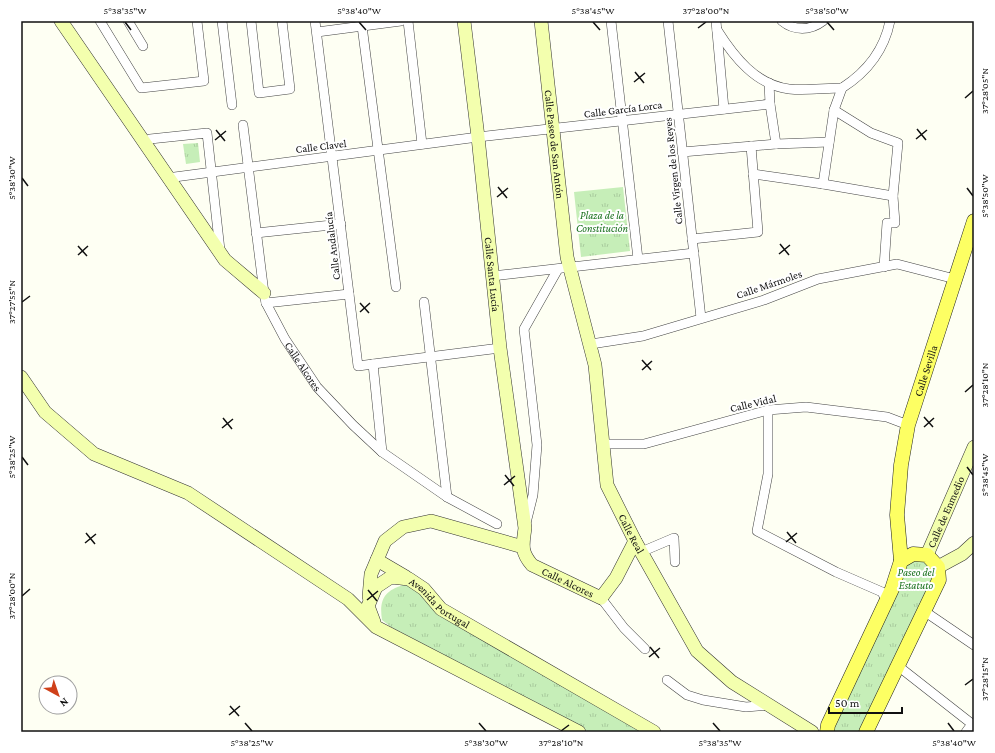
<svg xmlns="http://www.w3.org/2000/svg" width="995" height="753" font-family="'Crimson Pro',serif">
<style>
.park{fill:url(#park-tufts)}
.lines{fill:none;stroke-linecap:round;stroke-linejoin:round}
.street-casing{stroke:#434343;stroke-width:10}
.secondary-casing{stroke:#323232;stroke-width:14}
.primary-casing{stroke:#212121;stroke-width:15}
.street{stroke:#fff;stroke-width:9}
.secondary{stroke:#f3ffae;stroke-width:13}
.primary{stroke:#fdff63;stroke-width:14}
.ticks{fill:none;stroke:#101010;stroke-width:1.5}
.labels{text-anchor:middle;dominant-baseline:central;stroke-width:4;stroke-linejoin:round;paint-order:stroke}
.street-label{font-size:11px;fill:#101010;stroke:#fff}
.park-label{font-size:11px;font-style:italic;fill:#19701d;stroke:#fff}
.neatline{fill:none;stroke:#101010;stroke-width:1.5}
.ticks-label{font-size:10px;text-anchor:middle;fill:#101010}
</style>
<defs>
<pattern id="park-tufts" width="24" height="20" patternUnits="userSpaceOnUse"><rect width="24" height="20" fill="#c6eeb8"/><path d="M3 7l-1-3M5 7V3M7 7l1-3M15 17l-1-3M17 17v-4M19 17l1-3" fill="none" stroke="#a9cb9d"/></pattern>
</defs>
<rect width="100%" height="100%" fill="#fefff3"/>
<!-- park -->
<path class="park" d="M198 143 200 162 186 164 183 144Z
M623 187 630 251 581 257 574 192Z
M917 558 929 563 934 574 862 732H831L905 564Z
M403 585 411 586 648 732H589L391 627 382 620C379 600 384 591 403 585Z"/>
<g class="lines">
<!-- street casing -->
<g class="street-casing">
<g id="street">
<path d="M100 21 141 88 204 81 197 21"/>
<path d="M128 21 143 46"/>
<path d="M222 21 232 105"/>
<path d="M251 21 259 93 290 89 282 21"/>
<path d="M315 21 358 366 373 364 382 452"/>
<path d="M408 21 422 144"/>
<path d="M611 21 638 259"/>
<path d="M668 21 701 318"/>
<path d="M716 21 724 109"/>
<path d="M782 21C794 31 810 31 823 21"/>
<path d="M362 26 396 287"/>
<path d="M717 30C734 57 756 85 789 89 806 91 825 88 842 88"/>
<path d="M317 32 401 21"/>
<path d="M769 83 770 104 776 144"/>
<path d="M842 88C867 72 884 51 890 21"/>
<path d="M834 110 871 133 898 143 893 196 895 223H887L884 267"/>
<path id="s1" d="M243 125 264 293 266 303 285 339 317 387 353 425 382 452 447 497 497 524"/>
<path d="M144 144 150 139 207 133 220 250"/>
<path d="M682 152 776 144 829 142"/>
<path d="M753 174 823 184 893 196"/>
<path d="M167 178 478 137 770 104"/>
<path d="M823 184 834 110 842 88"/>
<path d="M256 233 341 224"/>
<path d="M692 239 758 232 751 146"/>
<path d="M492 276 694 253"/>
<path d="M424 302 447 497"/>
<path d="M266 303 349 294"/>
<path d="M591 344 643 336 764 300 818 279 897 264 955 279"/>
<path d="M373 364 500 348"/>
<path d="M768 410V474L757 531 836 572 882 592 886 600"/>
<path d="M603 444H644L768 410 806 407 887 417 908 425"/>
<path d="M526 523 533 495 537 445 524 329 558 269"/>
<path d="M641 552 674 538 675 562"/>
<path d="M601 598 624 628 645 649"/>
<path d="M924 611 974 645"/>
<path d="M898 666 972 724 966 732"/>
<path d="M667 680 687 695 703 700 746 707 769 705"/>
</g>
</g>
<!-- secondary casing -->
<g class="secondary-casing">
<g id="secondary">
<path d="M61 21 225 260 264 293"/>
<path id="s2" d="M464 21 478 137 500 348 525 528C523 544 520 551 532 565L601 598 616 578 635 541"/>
<path id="s3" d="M541 21 567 257 595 365 607 485 635 541 697 651 732 682 812 732"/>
<path d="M21 377 45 412 94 454 188 493 348 599 376 627 579 732"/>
<path id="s4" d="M927 555 974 447"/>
<path d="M377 560 406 577"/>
<path d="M938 567 962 554 974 543"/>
<path d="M369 597 371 574 385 541 403 527 431 521 523 547"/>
<path id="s5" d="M374 622 368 606 376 587 391 577 409 579 424 589 441 609 654 732"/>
</g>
</g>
<!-- primary casing -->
<g class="primary-casing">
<g id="primary">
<path id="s6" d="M901 561 897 515 901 465 908 425 974 221"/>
<path d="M827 732 828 725 892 589 901 561 913 554 927 555 938 567 939 580 866 732"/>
</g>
</g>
<!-- street -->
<use href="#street" class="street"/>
<!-- secondary -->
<use href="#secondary" class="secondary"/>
<!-- primary -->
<use href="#primary" class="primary"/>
</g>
<!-- ticks -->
<path class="ticks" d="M125 22 131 30M359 22 366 30M593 22 600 30M827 22 834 30M698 28 706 22M635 72 644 83M634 82 645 73M965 98 973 91M917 129 926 140M216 130 225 141M916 139 927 130M215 140 226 131M22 178 28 186M498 187 507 198M967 188 973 196M497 197 508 188M780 244 789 255M78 246 87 256M779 254 790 245M78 255 88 246M22 302 30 296M360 303 369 313M360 312 370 303M642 360 651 370M642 370 652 361M965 392 973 385M924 417 933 427M223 418 232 429M924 427 934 418M222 428 233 419M22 457 28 465M967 467 973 475M505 475 514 486M504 485 515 476M787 532 796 543M86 533 95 544M786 542 797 533M85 543 96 534M368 590 377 601M22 596 30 589M367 600 378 591M650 647 659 658M649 657 660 648M965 685 973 679M230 706 239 716M229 715 240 706M245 723 252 731M479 723 486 731M713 723 720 731M948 723 954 731M561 731 569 725"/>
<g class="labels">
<!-- street labels -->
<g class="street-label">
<text transform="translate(623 109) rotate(-7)">Calle García Lorca</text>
<text stroke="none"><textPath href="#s3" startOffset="124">Calle Paseo de San Antón</textPath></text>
<text transform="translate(321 146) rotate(-7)">Calle Clavel</text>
<text transform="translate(673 171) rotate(-96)">Calle Virgen de los Reyes</text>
<text transform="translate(332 246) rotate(-97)">Calle Andalucía</text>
<text stroke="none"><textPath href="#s2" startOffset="255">Calle Santa Lucía</textPath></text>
<text transform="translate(769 284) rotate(-19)">Calle Mármoles</text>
<text stroke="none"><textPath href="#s1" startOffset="253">Calle Alcores</textPath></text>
<text stroke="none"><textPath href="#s6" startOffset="194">Calle Sevilla</textPath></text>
<text transform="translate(753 403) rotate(-13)">Calle Vidal</text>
<text stroke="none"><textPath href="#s4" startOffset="47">Calle de Enmedio</textPath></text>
<text stroke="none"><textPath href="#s3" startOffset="524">Calle Real</textPath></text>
<text stroke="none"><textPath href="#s2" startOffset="590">Calle Alcores</textPath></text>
<text stroke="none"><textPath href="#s5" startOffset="113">Avenida Portugal</textPath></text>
</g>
<!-- park labels -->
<g class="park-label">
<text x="602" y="215">Plaza de la<tspan x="602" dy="13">Constitución</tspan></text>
<text x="916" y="572">Paseo del<tspan x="916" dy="13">Estatuto</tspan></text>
</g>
</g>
<!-- border -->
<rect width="995" height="753" fill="none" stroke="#ffffff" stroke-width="44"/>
<!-- north arrow -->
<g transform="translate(58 695) rotate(140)"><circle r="19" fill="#ffffff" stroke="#9f9f9f"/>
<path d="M0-3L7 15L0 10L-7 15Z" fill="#cf4019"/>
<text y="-6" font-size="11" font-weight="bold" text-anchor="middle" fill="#101010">N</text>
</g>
<!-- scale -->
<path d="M829 707v6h73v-6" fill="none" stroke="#101010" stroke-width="2"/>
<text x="835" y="707" font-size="12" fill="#101010" stroke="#ffffff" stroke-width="3" paint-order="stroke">50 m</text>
<rect x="22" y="22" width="951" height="709" class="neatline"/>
<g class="ticks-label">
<text x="125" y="14">5°38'35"W</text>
<text x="359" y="14">5°38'40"W</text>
<text x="593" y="14">5°38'45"W</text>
<text x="706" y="14">37°28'00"N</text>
<text x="827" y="14">5°38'50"W</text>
<text transform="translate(984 91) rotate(-90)" y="4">37°28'05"N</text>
<text transform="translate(11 178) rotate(-90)" y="4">5°38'30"W</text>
<text transform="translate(984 196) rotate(-90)" y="4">5°38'50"W</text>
<text transform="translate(11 302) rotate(-90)" y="4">37°27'55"N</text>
<text transform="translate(984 385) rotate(-90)" y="4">37°28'10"N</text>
<text transform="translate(11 457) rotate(-90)" y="4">5°38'25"W</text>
<text transform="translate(984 475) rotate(-90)" y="4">5°38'45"W</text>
<text transform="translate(11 596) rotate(-90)" y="4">37°28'00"N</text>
<text transform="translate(984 679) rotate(-90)" y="4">37°28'15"N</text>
<text x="252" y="746">5°38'25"W</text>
<text x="486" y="746">5°38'30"W</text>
<text x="561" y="746">37°28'10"N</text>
<text x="720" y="746">5°38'35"W</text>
<text x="954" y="746">5°38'40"W</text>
</g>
</svg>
